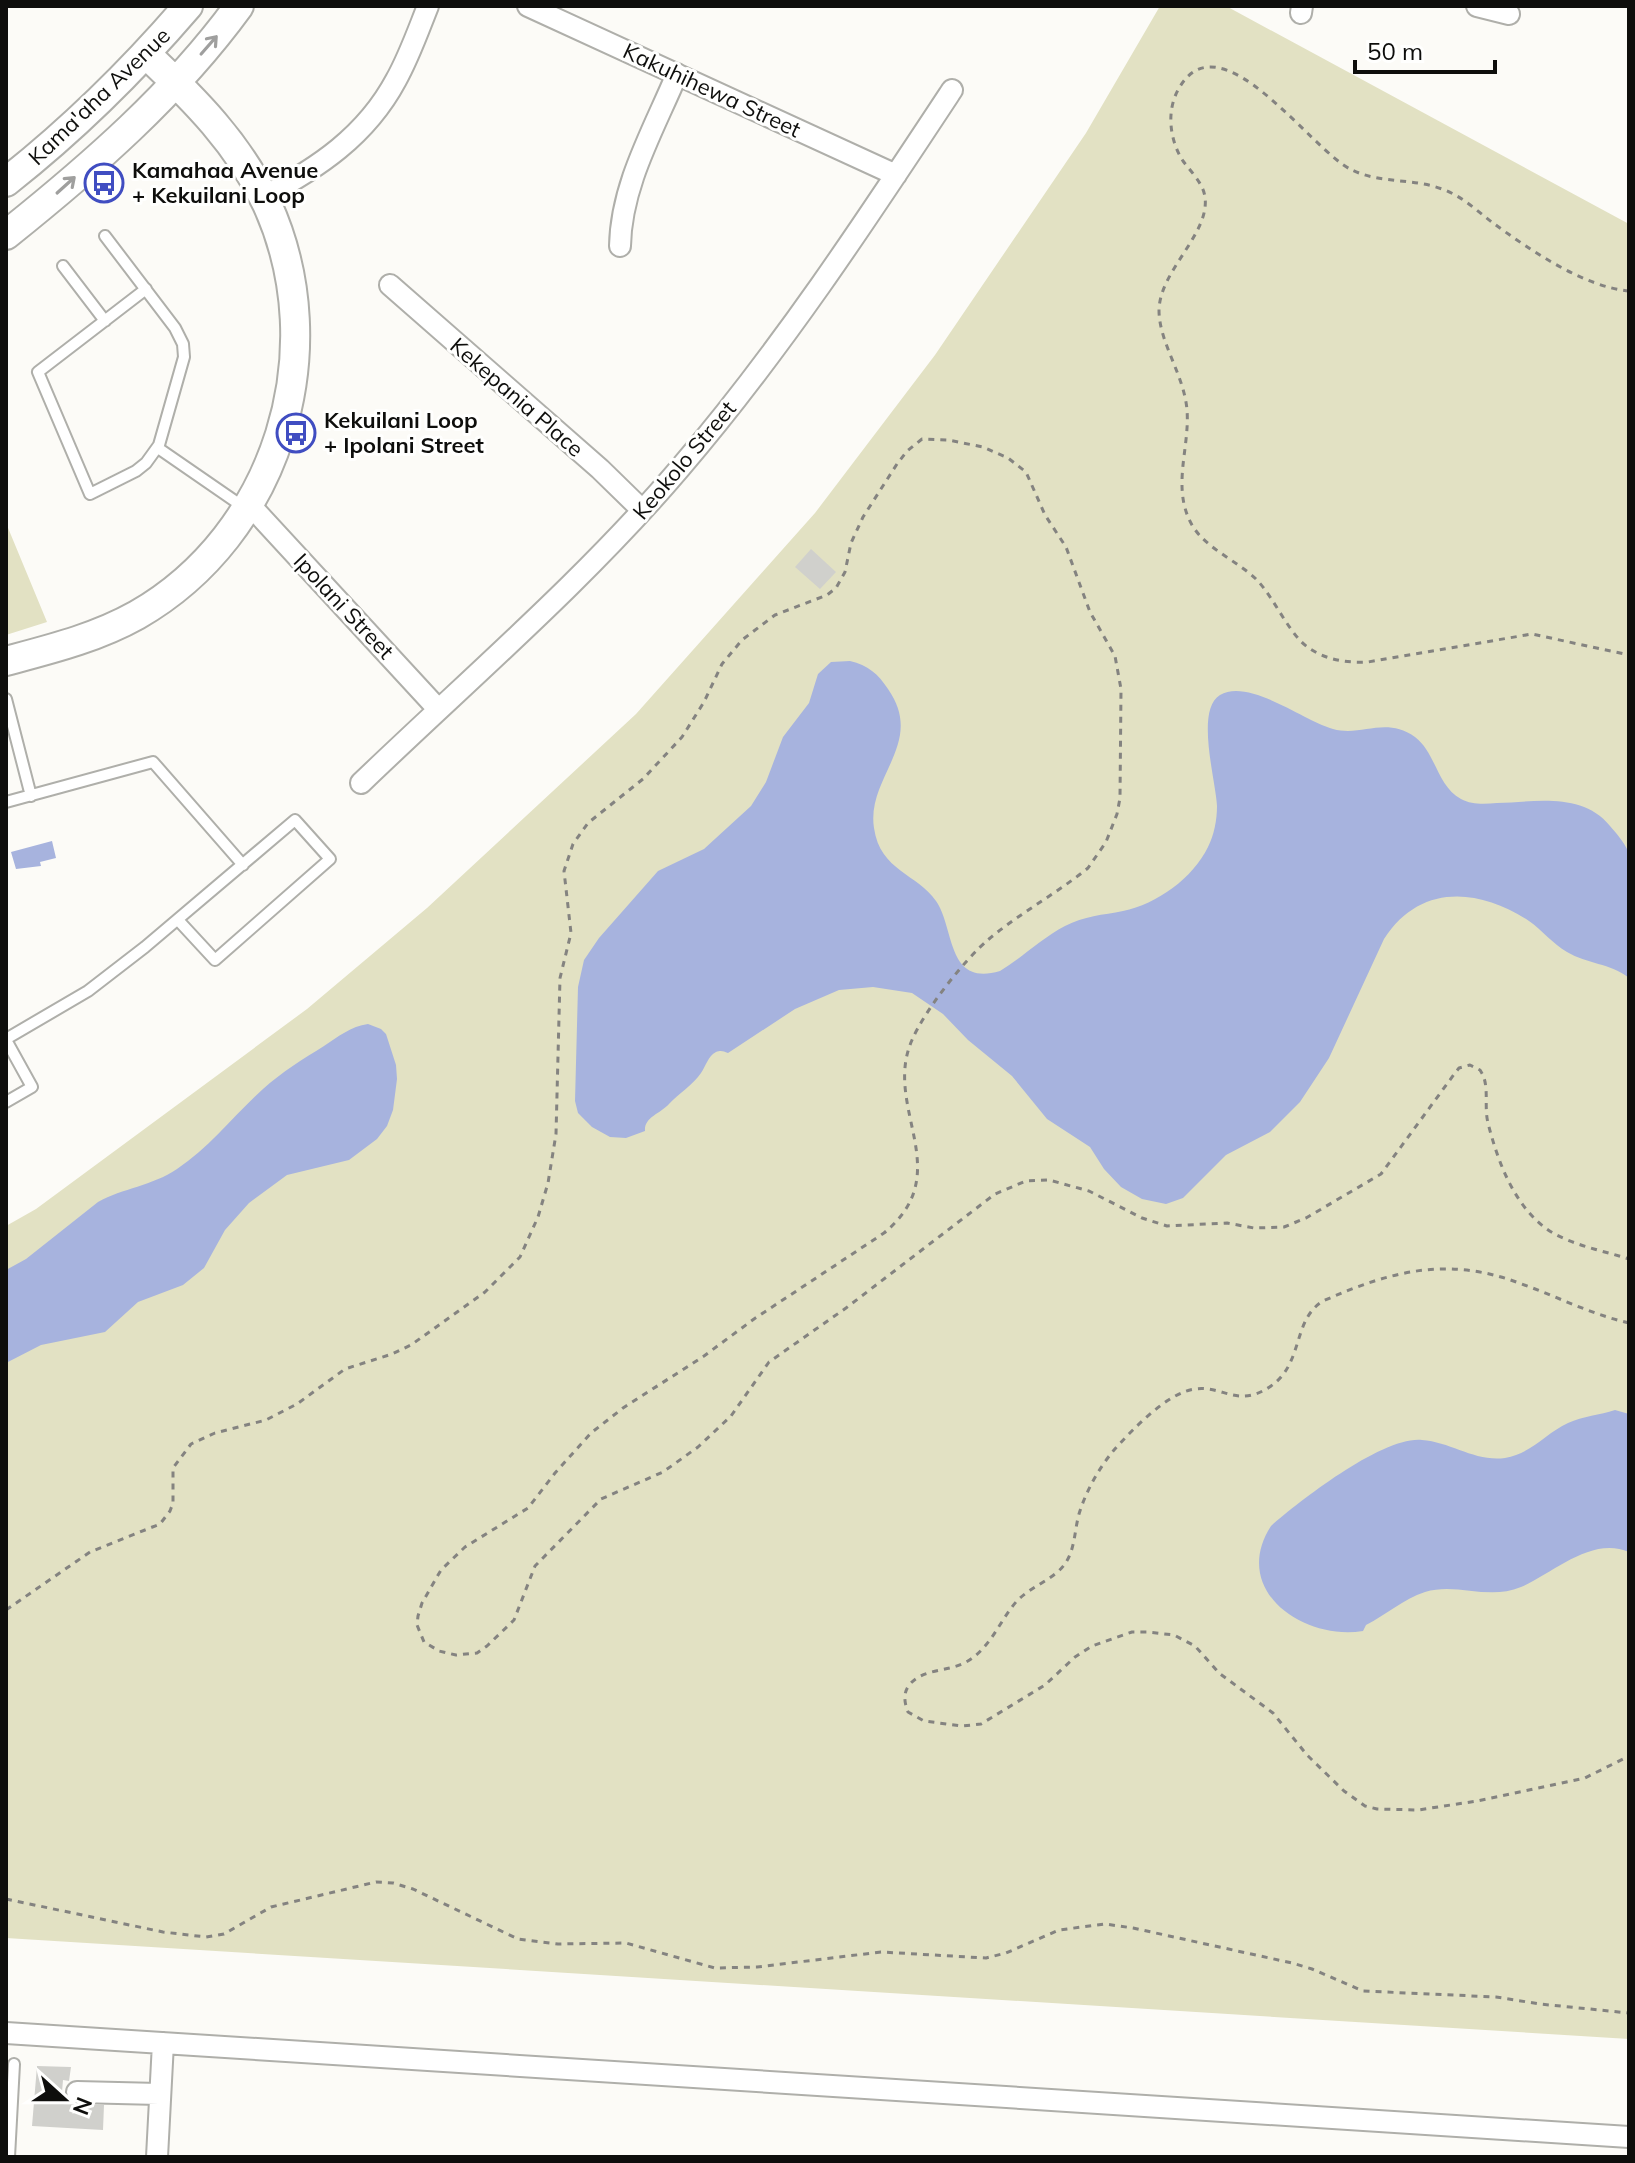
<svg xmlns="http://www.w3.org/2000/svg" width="1635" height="2163" font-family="Mulish,sans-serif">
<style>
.green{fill:#e2e1c3}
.water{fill:#a7b3de}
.building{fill:#d0d0cc}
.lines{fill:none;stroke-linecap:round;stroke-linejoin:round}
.lane-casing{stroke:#afafaa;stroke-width:14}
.street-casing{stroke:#afafaa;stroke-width:24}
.secondary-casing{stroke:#afafaa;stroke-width:32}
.path{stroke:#848380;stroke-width:3;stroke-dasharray:6 6;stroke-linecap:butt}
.lane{stroke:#fff;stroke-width:10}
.street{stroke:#fff;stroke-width:20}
.secondary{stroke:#fff;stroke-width:28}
.oneway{stroke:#9f9f9e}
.labels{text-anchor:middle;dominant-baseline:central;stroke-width:6;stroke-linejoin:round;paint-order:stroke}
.street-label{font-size:22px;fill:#0e0e0c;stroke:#fffffe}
.poi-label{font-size:22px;font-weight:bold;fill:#0e0e0c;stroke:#fffffe;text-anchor:start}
</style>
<rect width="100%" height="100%" fill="#fcfbf7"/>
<!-- green -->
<path class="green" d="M1160 6H1226L1629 224V2039L6 1938V1226L36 1209 307 1009 427 908 636 714 815 513 935 355 1086 133Z
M6 523 47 622 6 635Z"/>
<!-- water -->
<path class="water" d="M850 661C868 665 878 674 888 689 926 743 866 777 874 828 880 871 918 874 936 901 955 928 946 987 1000 971 1023 957 1042 938 1065 926 1084 916 1103 915 1123 911 1157 904 1193 878 1208 847 1214 835 1217 820 1217 806 1216 781 1195 710 1220 695 1249 678 1304 721 1333 729 1362 737 1385 716 1415 737 1436 753 1437 786 1461 799 1472 805 1485 804 1497 803 1536 802 1582 792 1610 826 1616 833 1624 842 1628 851 1631 858 1629 872 1629 881 1629 913 1629 945 1629 978 1610 963 1587 964 1567 952 1553 944 1542 930 1529 921 1478 887 1419 884 1384 939L1329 1058 1300 1102 1270 1132 1226 1155 1183 1198 1166 1204 1142 1199 1121 1187 1104 1169 1090 1147 1047 1119 1012 1076 968 1040 943 1014 912 993 873 987 839 990 795 1009 728 1053C723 1051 721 1050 716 1052 708 1056 706 1066 701 1073 694 1084 678 1094 669 1104 660 1114 644 1117 645 1131L626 1138 610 1137 592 1127 578 1113 575 1101 578 987 584 960 599 938 658 871 704 849 751 806 766 782 783 737 809 703 818 674 831 662Z
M52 841 56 858 40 862 41 866 16 869 11 852Z
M368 1024 381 1029 386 1034 396 1065 397 1079 393 1110 387 1126 377 1139 349 1160 287 1175 249 1203 225 1230 204 1268 183 1285 138 1302 105 1332 41 1345 6 1363V1270L26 1259 98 1202C123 1188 152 1186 177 1169 210 1147 234 1115 263 1089 282 1072 303 1059 324 1046 338 1037 351 1026 368 1024Z
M1615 1410 1629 1414V1552C1591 1536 1554 1573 1521 1587 1488 1601 1457 1582 1425 1592 1403 1599 1386 1615 1366 1625L1363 1631C1303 1641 1230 1590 1271 1526 1301 1500 1383 1436 1422 1440 1451 1442 1475 1462 1505 1458 1531 1454 1546 1433 1568 1423 1583 1416 1600 1415 1615 1410Z"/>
<!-- building -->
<path class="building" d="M811 549 836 572 820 589 795 567Z
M37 2066 71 2067 69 2081 63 2080 61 2104 104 2105 103 2130 32 2126Z"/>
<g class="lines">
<!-- lane casing -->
<g class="lane-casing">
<path id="lane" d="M105 236 175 328 183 344 184 357 159 445 146 463 136 471 90 494 38 372 146 289
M63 266 105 321
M158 448 245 508
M6 699 31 796
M6 802 153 762 243 865
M6 1039 88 991 145 947 295 820 330 859 215 960 178 920
M6 1040 32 1087 6 1102
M9 2157 14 2064"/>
</g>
<!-- street casing -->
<g class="street-casing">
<path id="street" d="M528 6 896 175
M1477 6 1509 14
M1301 13 1302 6
M263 197C318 168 366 136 396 80 409 57 418 31 428 6
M620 246C621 185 654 129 677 74
M390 285 600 469 642 510
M249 504 438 709
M361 783C467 681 585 580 680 468 781 350 867 219 952 90
M6 2033 1629 2137
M77 2092 159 2094
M157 2157 163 2043"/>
</g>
<!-- secondary casing -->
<g class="secondary-casing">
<path id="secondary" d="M6 182C72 130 133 70 188 6
M6 235C91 167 175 94 239 6
M6 661C51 649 96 638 137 615 278 534 334 351 267 204 239 144 194 99 146 54"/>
</g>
<!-- path -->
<path class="path" d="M1629 291C1584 287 1530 250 1493 223 1477 211 1462 196 1442 189 1413 178 1381 184 1352 170 1312 152 1219 13 1178 90 1166 112 1170 141 1183 161 1191 172 1203 183 1205 197 1210 234 1160 270 1159 310 1159 343 1184 374 1187 410 1190 448 1171 488 1192 525 1206 549 1238 561 1257 580 1275 599 1290 636 1309 648 1326 660 1347 663 1368 662L1532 634 1629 655
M1629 1323C1590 1314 1556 1296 1519 1283 1447 1256 1391 1271 1323 1301 1292 1320 1304 1363 1271 1386 1238 1409 1223 1385 1195 1389 1168 1392 1132 1430 1114 1450 1099 1468 1086 1491 1079 1514 1073 1536 1076 1558 1055 1574 1042 1584 1027 1590 1016 1602 999 1622 990 1649 966 1662 949 1672 924 1668 910 1684 903 1692 904 1702 908 1712L924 1721 962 1726 981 1724 1045 1685 1075 1657 1092 1646 1132 1632H1147L1174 1635 1195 1646 1219 1673 1273 1713 1307 1755 1344 1791 1365 1806 1377 1809 1418 1810 1477 1801 1585 1778 1629 1756
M6 1610 90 1552 160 1524 170 1511 173 1503V1468L191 1444 215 1433 266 1420 297 1404 345 1369 392 1354 411 1345 485 1292 520 1257 538 1217 548 1183 556 1134 560 978 571 933 564 871 573 844 588 823 643 779 682 737 704 702 722 664 742 640 775 615 827 595 836 588 845 572 851 543 863 517 897 464 907 451 922 439 948 440 983 447 1008 458 1026 472 1045 515 1066 547 1090 612 1115 656 1121 689 1120 798 1117 814 1106 842 1088 868C1056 894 1020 913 989 939 964 960 925 1010 912 1040 882 1108 958 1172 884 1233L754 1319 704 1356 623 1408 591 1433 555 1473 528 1508 465 1547 441 1570 422 1603 418 1616 417 1625 424 1642 439 1651 456 1655 477 1653 487 1646 514 1620 535 1566 601 1499 663 1472 698 1447 731 1416 769 1362 846 1308 995 1194 1026 1181 1049 1180 1089 1191 1142 1218 1167 1226 1227 1223 1254 1228 1284 1227 1306 1218 1381 1174 1455 1073 1459 1068 1470 1065 1480 1070 1483 1075C1489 1090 1484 1107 1488 1123 1498 1163 1516 1211 1553 1233 1576 1246 1604 1251 1629 1259
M6 1899 163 1932 206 1937 224 1934 271 1907 376 1882 393 1883 413 1889 518 1939 558 1944 626 1943 715 1968 757 1967 881 1952 986 1958 1006 1953 1059 1930 1105 1924 1133 1928 1292 1963 1312 1969 1363 1991 1496 1997 1540 2004 1629 2013"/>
<!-- lane -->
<use href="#lane" class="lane"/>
<!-- street -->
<use href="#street" class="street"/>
<!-- secondary -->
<use href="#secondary" class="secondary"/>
</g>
<!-- one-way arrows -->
<defs><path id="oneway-shaft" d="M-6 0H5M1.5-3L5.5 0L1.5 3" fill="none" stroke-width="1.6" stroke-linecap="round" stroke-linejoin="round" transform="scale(2)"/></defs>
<g class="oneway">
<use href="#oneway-shaft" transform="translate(209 45) rotate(-49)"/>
<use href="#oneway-shaft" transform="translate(66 185) rotate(-42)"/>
</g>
<!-- icons -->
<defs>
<g id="bus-ring" transform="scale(2)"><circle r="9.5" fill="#fffffe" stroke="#404dc1" stroke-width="1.5"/><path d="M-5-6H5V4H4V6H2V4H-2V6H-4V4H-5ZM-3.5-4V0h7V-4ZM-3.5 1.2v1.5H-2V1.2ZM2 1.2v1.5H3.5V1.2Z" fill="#404dc1"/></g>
</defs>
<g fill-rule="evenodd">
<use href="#bus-ring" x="104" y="183"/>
<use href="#bus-ring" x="296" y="433"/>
</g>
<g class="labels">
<!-- street labels -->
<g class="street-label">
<text transform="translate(712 90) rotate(25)">Kakuhihewa Street</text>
<text transform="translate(99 96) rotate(-44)">Kama'aha Avenue</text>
<text transform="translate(517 397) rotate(41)">Kekepania Place</text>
<text transform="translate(684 460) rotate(-50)">Keokolo Street</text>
<text transform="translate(344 606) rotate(47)">Ipolani Street</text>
</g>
<!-- poi labels -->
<g class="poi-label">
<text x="132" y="170">Kamahaa Avenue<tspan x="132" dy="25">+ Kekuilani Loop</tspan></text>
<text x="324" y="420">Kekuilani Loop<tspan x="324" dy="25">+ Ipolani Street</tspan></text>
</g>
</g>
<!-- border -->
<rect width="1635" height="2163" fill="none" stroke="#0e0e0c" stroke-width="16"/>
<!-- north arrow -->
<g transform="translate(64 2099) rotate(111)" stroke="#fffffe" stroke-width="6" paint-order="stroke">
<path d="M0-6L14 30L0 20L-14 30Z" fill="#0e0e0c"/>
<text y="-12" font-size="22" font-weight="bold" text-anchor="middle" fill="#0e0e0c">N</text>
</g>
<!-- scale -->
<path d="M1355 60v12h140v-12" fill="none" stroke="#0e0e0c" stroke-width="4"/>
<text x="1367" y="60" font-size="24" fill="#0e0e0c" stroke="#fffffe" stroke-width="6" paint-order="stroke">50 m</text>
</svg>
